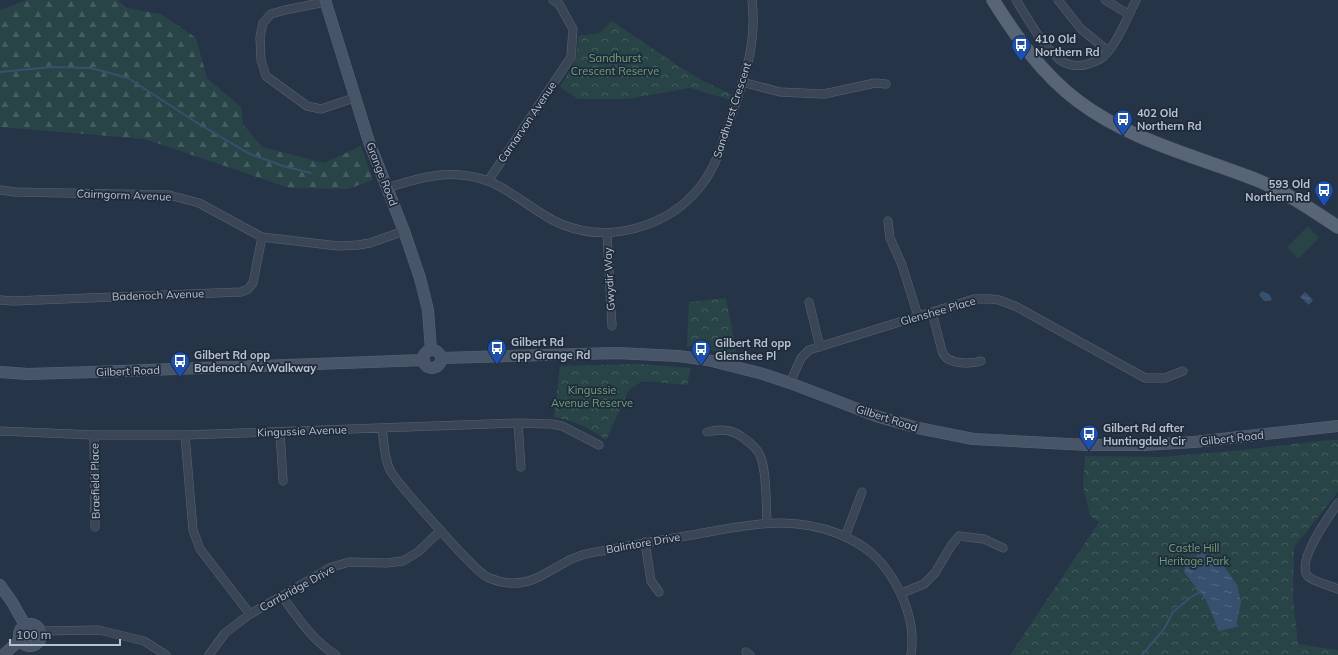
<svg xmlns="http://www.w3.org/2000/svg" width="1338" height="655" font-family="Mulish,sans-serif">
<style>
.forest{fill:url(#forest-firs)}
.park{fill:url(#park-crowns)}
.garden{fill:#284447}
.water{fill:url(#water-ripples)}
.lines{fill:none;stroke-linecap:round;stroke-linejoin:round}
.stream{stroke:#38506f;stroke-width:2}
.street-casing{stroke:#596473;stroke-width:9}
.secondary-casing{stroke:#596473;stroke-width:12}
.primary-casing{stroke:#444f5f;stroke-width:14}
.street{stroke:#3a4656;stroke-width:8}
.secondary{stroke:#485569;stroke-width:11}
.primary{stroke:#586576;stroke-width:13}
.labels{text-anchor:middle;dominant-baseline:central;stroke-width:3.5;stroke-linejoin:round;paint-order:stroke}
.poi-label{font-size:11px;font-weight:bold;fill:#b8c1cf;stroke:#1f2b3b;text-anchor:start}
.park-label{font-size:11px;fill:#6da278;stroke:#1f2b3b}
.street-label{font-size:11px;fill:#b8c1cf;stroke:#1f2b3b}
</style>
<defs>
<pattern id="forest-firs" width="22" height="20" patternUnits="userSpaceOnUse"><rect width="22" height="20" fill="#284447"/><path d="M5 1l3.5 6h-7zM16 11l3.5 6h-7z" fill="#455d60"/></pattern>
<pattern id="park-crowns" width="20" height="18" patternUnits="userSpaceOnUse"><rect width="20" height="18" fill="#284447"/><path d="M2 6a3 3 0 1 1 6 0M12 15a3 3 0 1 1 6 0" fill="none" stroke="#455d60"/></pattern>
<pattern id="water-ripples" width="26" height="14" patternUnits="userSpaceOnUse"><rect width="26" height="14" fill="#38506f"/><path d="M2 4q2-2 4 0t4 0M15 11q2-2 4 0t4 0" fill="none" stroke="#536782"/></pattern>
</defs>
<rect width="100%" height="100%" fill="#253447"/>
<!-- forest -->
<path class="forest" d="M27 0H117L127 8 161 14 196 38 207 78 241 107 243 124 262 147 324 163 361 146 373 180 348 189 289 188 145 139 0 127V10Z"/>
<!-- park -->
<path class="park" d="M612 21 680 67 703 81 733 95 731 100 690 88 627 99H578L560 87C572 67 578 61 578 36L599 33Z
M726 298 737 355 687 346 689 302Z
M640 364 691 368 687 385 642 381 629 390 606 440C590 428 574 421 554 417L560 366Z
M1329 440H1338V492L1294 547 1293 597 1298 644 1338 650V655H1010L1099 522 1090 516 1083 486 1085 456 1161 457 1233 451Z"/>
<!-- garden -->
<path class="garden" d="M1308 226 1319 238 1298 259 1287 247Z"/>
<!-- water -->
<path class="water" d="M1262 291 1269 294 1272 299 1270 301H1264L1259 295Z
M1305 292 1313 300 1309 305 1300 297Z
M1203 553 1221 562 1237 585 1241 602 1236 627 1219 631 1206 600 1184 572 1186 560Z"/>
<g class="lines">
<!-- stream -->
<path class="stream" d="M0 72 52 67 91 68 128 78 199 124 248 153 283 166 311 173
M1142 655 1164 629 1173 612 1191 597 1200 592"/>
<!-- street casing -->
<g class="street-casing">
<path id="street" d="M1016 0C1029 20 1041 44 1059 59 1067 66 1079 67 1088 64 1094 62 1100 60 1104 56 1117 44 1128 16 1136 0
M1058 0 1081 29 1108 51
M1105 0 1128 14
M325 2 285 10 271 14 263 23 260 37 261 60 266 76 307 106 321 109 354 98
M742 82 780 92 824 94 875 83 886 84
M488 181 571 57 573 29 559 4 553 0
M387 188C421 177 452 168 488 181 514 191 535 213 561 224 609 244 668 227 700 187 712 172 720 153 725 135 740 89 758 50 752 0
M0 190 15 192 169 195 199 203 262 237 338 246 358 245 370 243 404 231
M888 221 890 238 902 265 918 316
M607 233 612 326
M0 300 13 301 241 292 248 289 253 283 262 237
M809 302 820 347
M932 312 942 351C943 354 945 357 948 359 957 364 971 364 981 361
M790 383 801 358 809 350 974 299H991L999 300 1015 306 1145 378H1165L1183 371
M518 423 521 467
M382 428C384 442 384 458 390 470 397 482 407 492 416 503 431 520 446 537 461 553 469 561 477 571 487 577 494 580 503 583 511 583 538 585 558 562 582 555 592 552 603 551 613 549 638 544 662 540 686 536 739 527 787 513 839 534 865 545 880 557 894 581 907 603 915 629 911 655
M0 431 94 435H185L518 423 552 424 562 426 599 445
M280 432 283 481
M707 432C719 429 732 429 742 437 750 443 758 448 761 458 767 473 766 506 767 523
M94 435 95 527
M185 435 193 530 200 549 250 614
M1338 503C1329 516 1297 560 1307 575 1311 581 1331 586 1338 589
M845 537 862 492
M645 542 651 581 659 592
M902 593 924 584 935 573 951 546 959 536 984 539 1003 548
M282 596C298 618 313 641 336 655
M40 631 99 630 144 641 166 655
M746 652 750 655
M209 655 225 633 250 614 282 596 329 568 349 562 387 563 403 561 418 552 440 531"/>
</g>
<!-- secondary casing -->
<g class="secondary-casing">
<path id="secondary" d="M325 0 369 142 404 231 420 278 428 310 431 350
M423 359a9 9 0 1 1 18 0a9 9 0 1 1-18 0Z
M442 358 617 353 678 356 708 360 763 374 790 383 876 416 918 428 973 439 1088 445H1143L1194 442 1338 426
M0 372 28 374 94 372 424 360
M0 585 12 602 25 625
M19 635a11 11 0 1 1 22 0a11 11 0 1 1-22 0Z
M3 655 20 640"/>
</g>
<!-- primary casing -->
<g class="primary-casing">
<path id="primary" d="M993 0C1017 38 1042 74 1078 101 1131 141 1196 156 1257 180 1286 192 1312 210 1338 227"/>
</g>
<!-- street -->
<use href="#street" class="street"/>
<!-- secondary -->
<use href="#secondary" class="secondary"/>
<!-- primary -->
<use href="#primary" class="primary"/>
</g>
<!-- icons -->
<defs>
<g id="bus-pin" transform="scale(1)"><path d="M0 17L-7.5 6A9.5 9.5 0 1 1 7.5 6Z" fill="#1a4fb4" stroke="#1f2b3b"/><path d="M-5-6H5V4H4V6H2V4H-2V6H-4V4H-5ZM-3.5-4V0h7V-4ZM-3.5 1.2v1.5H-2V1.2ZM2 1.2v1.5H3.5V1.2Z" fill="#fff"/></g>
</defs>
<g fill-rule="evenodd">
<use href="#bus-pin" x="1021" y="45"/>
<use href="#bus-pin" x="1123" y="119"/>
<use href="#bus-pin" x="1324" y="190"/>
<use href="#bus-pin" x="497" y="348"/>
<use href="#bus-pin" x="701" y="349"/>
<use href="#bus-pin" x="180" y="361"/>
<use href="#bus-pin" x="1089" y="434"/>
</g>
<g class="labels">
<!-- poi labels -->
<g class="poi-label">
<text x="1035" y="39">410 Old<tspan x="1035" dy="13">Northern Rd</tspan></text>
<text x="1137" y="113">402 Old<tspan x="1137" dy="13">Northern Rd</tspan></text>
<text x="1310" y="184" text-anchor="end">593 Old<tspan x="1310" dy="13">Northern Rd</tspan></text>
<text x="511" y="342">Gilbert Rd<tspan x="511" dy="13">opp Grange Rd</tspan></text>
<text x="715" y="343">Gilbert Rd opp<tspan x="715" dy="13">Glenshee Pl</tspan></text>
<text x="194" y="355">Gilbert Rd opp<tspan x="194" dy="13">Badenoch Av Walkway</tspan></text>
<text x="1103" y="428">Gilbert Rd after<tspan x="1103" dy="13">Huntingdale Cir</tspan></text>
</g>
<!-- park labels -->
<g class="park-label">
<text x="615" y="58">Sandhurst<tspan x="615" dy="13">Crescent Reserve</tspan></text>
<text x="592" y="390">Kingussie<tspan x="592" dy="13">Avenue Reserve</tspan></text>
<text x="1194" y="548">Castle Hill<tspan x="1194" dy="13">Heritage Park</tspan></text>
</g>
<!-- street labels -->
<g class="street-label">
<text transform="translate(732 110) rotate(-72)">Sandhurst Crescent</text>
<text transform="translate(527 122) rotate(-56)">Carnarvon Avenue</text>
<text transform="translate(382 174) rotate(69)">Grange Road</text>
<text transform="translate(124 195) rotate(2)">Cairngorm Avenue</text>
<text transform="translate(609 279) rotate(-93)">Gwydir Way</text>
<text transform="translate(158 295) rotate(-2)">Badenoch Avenue</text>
<text transform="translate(938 311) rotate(-16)">Glenshee Place</text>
<text transform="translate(128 371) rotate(-2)">Gilbert Road</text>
<text transform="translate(887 418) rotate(18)">Gilbert Road</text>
<text transform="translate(302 431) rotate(-2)">Kingussie Avenue</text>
<text transform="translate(1232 438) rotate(-6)">Gilbert Road</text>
<text transform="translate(95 481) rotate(-91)">Braefield Place</text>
<text transform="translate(643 543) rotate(-10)">Balintore Drive</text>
<text transform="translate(297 588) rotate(-29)">Carrbridge Drive</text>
</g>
</g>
<!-- scale -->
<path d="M10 639v6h110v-6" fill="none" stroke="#b8c1cf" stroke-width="2"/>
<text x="16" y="639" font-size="12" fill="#b8c1cf" stroke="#1f2b3b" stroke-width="3" paint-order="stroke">100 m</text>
</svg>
